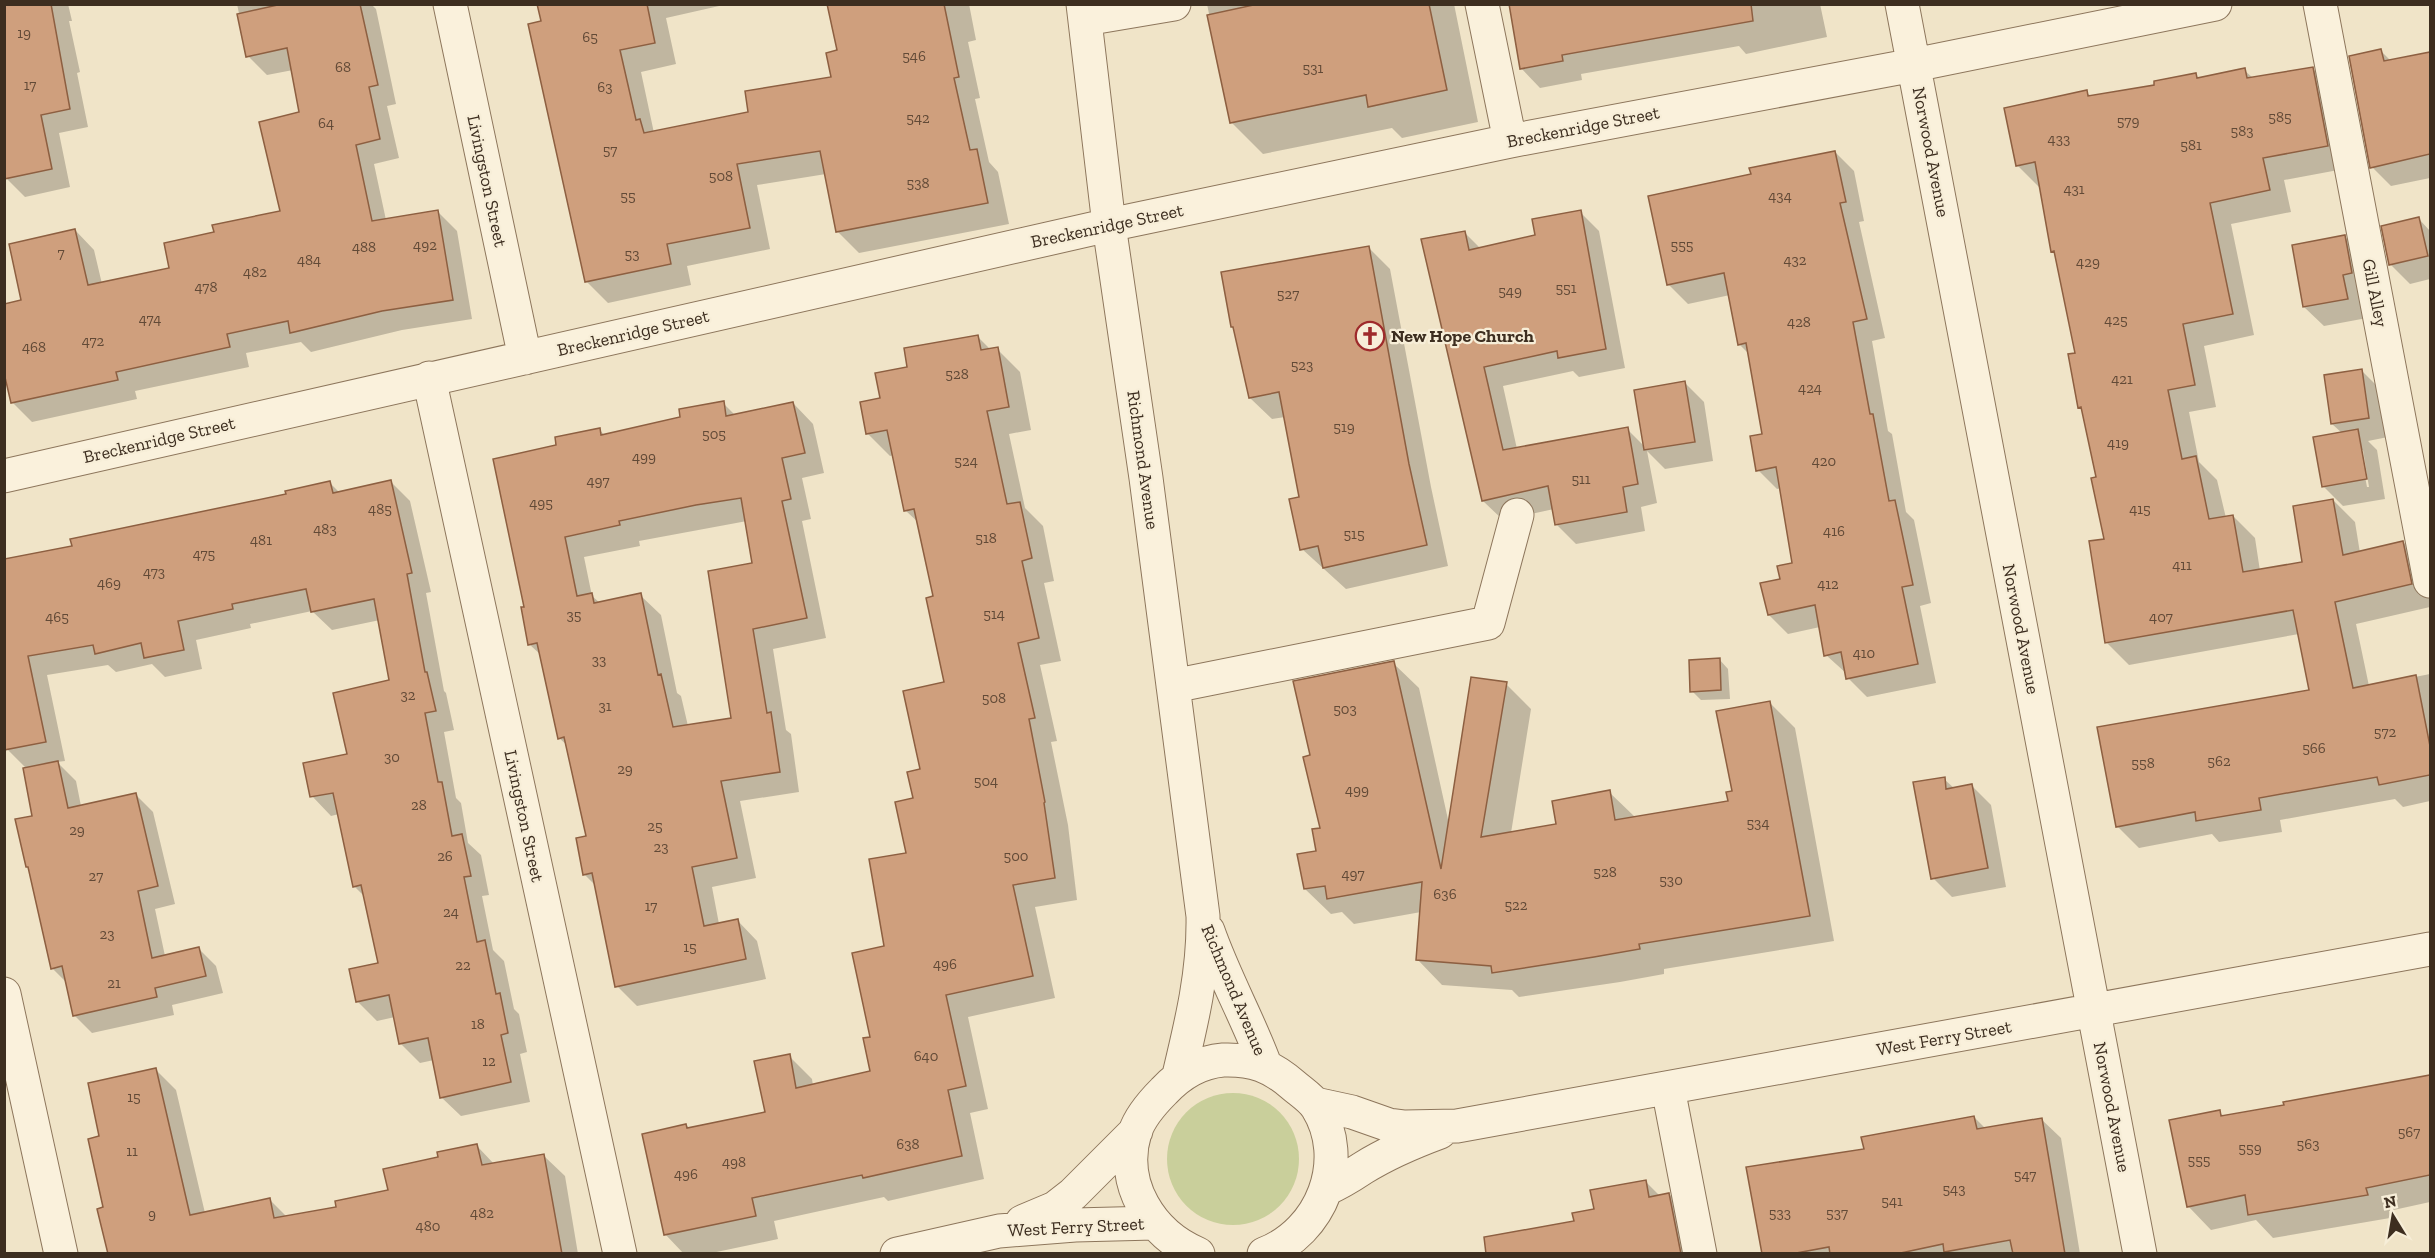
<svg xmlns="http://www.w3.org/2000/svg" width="2435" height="1258" font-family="'Zilla Slab',serif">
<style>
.green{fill:#c9cf9b}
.shadow{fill:#0003;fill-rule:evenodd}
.building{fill:#cf9f7d;stroke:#8d5f41;stroke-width:1.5;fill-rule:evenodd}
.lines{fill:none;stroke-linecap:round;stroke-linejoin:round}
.minor-casing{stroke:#8d765c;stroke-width:35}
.minor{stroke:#faf1dc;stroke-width:33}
.labels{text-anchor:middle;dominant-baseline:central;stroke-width:4.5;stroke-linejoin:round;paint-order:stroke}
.number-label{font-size:15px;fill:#624a37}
.street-label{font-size:18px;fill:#3d2e20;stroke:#f7eed8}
.poi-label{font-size:18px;font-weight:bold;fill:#3d2e20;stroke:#f7eed8;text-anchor:start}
</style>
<rect width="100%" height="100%" fill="#f0e4c8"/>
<!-- green -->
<path class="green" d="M1167 1159a66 66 0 1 1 132 0a66 66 0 1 1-132 0Z"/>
<!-- shadow -->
<path class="shadow" d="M4 4H68L72 21H69L80 72 77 73 88 127 59 133 70 187 25 197 6 178Z
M237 4H371L376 9 396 104 387 106 399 158 374 164 386 220 438 212 457 231 472 319 402 330 311 352 301 342 246 353 249 367 135 391 137 399 32 422 12 402 23 301 75 230 94 250 102 284 171 269 216 233 281 212 301 114 293 70 267 75 248 56Z
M539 4H728L666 18 676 64 641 72 654 133 750 113 832 78 839 51 829 4H969L976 40 968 42 980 98 975 99 989 162 998 172 1009 224 859 253 837 231 826 174 757 185 770 249 687 266 691 285 608 303 586 281Z
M1207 4H1454L1478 122 1402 138 1392 128 1263 154 1231 122Z
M1510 4H1820L1827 37 1746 54 1739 46 1581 74 1582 80 1540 88 1521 68Z
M2381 51 2391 61 2430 53V178L2391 186 2372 167Z
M2312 68 2334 90 2349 168 2284 180 2291 212 2231 224 2254 335 2204 346 2216 407 2189 412 2199 462 2217 480 2226 518 2233 516 2255 538 2260 571 2304 563 2333 500 2355 522 2360 553 2403 542 2425 564 2430 607 2356 624 2369 686 2430 674V801L2403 807 2395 799 2280 820 2282 832 2219 842 2212 834 2139 848 2117 826 2311 691 2299 634 2129 665 2107 643 2106 540 2098 478 2083 410 2080 407 2076 354 2040 188 2018 166 2006 109 2086 92 2092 97 2156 86 2195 75 2200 79 2244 70 2253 78Z
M1835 152 1854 171 1864 221 1859 222 1885 338 1872 341 1888 431 1892 434 1906 512 1914 520 1931 603 1920 606 1936 683 1867 697 1848 678 1847 674 1826 655 1820 627 1788 634 1769 615 1782 580 1794 564 1781 488 1777 489 1758 470 1764 435 1750 355 1739 344 1730 295 1688 304 1669 285 1649 198 1752 175Z
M1580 212 1599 231 1625 368 1579 377 1573 371 1503 386 1517 449 1627 429 1645 447 1685 383 1704 402 1713 461 1665 469 1647 451 1657 503 1641 507 1645 531 1576 544 1557 525 1554 509 1503 520 1483 501 1465 233 1481 249 1537 237Z
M2419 219 2430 231V279L2410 284 2390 264Z
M2345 237 2364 256 2367 318 2324 326 2304 307Z
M1368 247 1390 269 1431 487 1448 566 1346 589 1302 549 1300 498 1285 417 1272 419 1250 398 1235 330 1232 327Z
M977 336 991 350 997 349 1020 372 1031 430 1009 434 1025 508 1043 526 1054 581 1044 583 1061 661 1040 665 1057 741 1051 742 1068 825 1077 900 1035 907 1055 998 968 1017 988 1109 970 1113 984 1179 888 1201 884 1197 774 1221 778 1239 707 1254H684L665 1234 686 1125 690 1129 767 1113 789 1056 812 1079 813 1086 872 1072V1038L885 947 908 854 915 800 946 683 934 598 919 523 906 511 894 455 890 456 867 433 882 399 909 368Z
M2361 370 2381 390 2388 437 2368 441 2377 450 2385 499 2343 506 2324 487 2342 433 2332 424ZM2360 450H2363L2369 487H2367Z
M723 403 736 416 793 403 813 424 824 473 802 478 811 519 802 521 826 638 773 649 786 730 791 734 799 792 740 801 756 878 712 887 719 924 737 920 757 941 766 979 637 1006 617 986 596 886 584 874 587 837 568 746 559 738 542 656 529 644 526 608 558 446 599 429 605 436 682 419ZM747 521 754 564 732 719 688 726 681 696 677 693 661 615 640 595 600 603 592 596 584 557 640 546 639 541Z
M391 482 410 501 431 592 426 593 444 691 446 693 454 730 444 732 456 798 461 803 468 843 481 855 489 895 482 896 493 950 504 961 514 1009 519 1014 527 1052 520 1054 530 1102 461 1116 441 1097 434 1060 420 1063 401 1044 395 1017 377 1021 357 1001 380 964 366 898 354 886 339 814 331 816 312 796 349 755 391 682 380 620 332 630 312 611 250 624 251 628 196 640 202 669 165 677 152 664 116 672 108 665 47 675 65 761 57 762 76 781 81 806 135 794 153 812 175 904 155 909 165 956 198 948 216 966 223 993 172 1005 174 1015 92 1033 74 1015 67 983 52 968 31 870 27 866 34 817 27 769 7 749 4 561 73 547 330 483 340 493Z
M1719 659 1728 669 1730 699 1701 700 1692 691Z
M1393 663 1419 688 1449 824 1506 684 1531 709 1511 833 1558 825 1609 792 1635 817 1730 802 1770 703 1795 728 1834 941 1664 969V974L1620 982 1519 997 1512 990 1442 985 1417 959 1421 912 1354 924 1342 912 1331 914 1305 889 1318 852 1321 829 1311 757Z
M1944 779 1955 789 1972 786 1991 805 2006 887 1952 897 1933 878Z
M156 1070 176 1090 205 1213 270 1200 287 1217 338 1208 390 1191 439 1158 477 1146 495 1165 544 1156 565 1176 578 1254H109L101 1137Z
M2430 1076V1202L2389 1211 2390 1218 2273 1238 2256 1220 2211 1230 2188 1206 2219 1112 2225 1117Z
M1974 1117 1986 1129 2041 1119 2061 1138 2080 1254H1763L1865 1150Z
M1645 1181 1660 1196 1669 1194 1705 1231 1709 1254H1507L1575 1222Z"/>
<!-- building -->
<path class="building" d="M4 4H51L70 109 41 115 52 169 4 179Z
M282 4H360L378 85 369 87 380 139 356 145 372 221 438 210 453 300 382 311 290 333 288 321 227 334 230 347 116 372 118 380 11 403 4 373V304L21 300 9 244 75 229 88 285 169 268 164 243 214 232 212 225 280 211 259 122 299 112 287 48 246 57 237 14Z
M537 4H647L655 43 620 50 636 120 640 119 644 133 748 112 745 91 831 77 826 53 837 50 827 4H944L959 77 954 78 970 150 977 149 988 203 836 232 820 151 737 164 750 228 667 244 671 264 585 282 528 24 541 21Z
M1258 4H1429L1447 90 1368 107 1366 95 1230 123 1207 15Z
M1509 4H1751L1753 21 1562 55 1563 61 1520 69Z
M2381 49 2384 61 2430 52V154L2370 168 2349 56Z
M2313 67 2328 146 2263 158 2270 190 2210 203 2233 314 2183 324 2195 385 2168 390 2182 459 2196 456 2209 519 2233 515 2243 572 2302 562 2293 506 2333 499 2343 555 2403 541 2412 584 2335 602 2353 688 2416 675 2430 746V775L2379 785 2377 777 2259 798 2261 810 2196 821 2195 812 2116 827 2097 727 2309 690 2293 610 2105 643 2089 541 2104 539 2091 478 2096 477 2081 407 2078 408 2068 354 2075 353 2054 251 2051 252 2035 162 2016 166 2004 108 2087 90 2088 96 2154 85V81L2196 73 2197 78 2245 68 2247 78Z
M1835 151 1846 202 1840 203 1867 319 1853 322 1870 414H1873L1889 501 1895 500 1913 585 1902 587 1918 664 1846 679 1841 652 1824 656 1815 605 1768 615 1760 583 1780 579 1777 566 1792 563 1776 467 1756 471 1750 436 1762 434 1746 343 1738 345 1724 273 1667 285 1648 196 1751 174 1749 168Z
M1581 210 1606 349 1558 358 1557 351 1484 367 1503 450 1628 427 1638 484 1623 487 1627 512 1555 525 1548 486 1482 501 1421 239 1465 231 1469 250 1535 235 1532 219Z
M2419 217 2428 256 2389 265 2381 226Z
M2345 235 2352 273 2343 275 2348 299 2303 307 2292 245Z
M1369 246 1409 464 1427 545 1323 568 1318 546 1300 550 1289 499 1299 497 1279 392 1249 398 1233 327H1231L1221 272Z
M978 335 981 350 998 347 1009 407 987 411 1007 504 1020 502 1032 558 1022 561 1039 638 1018 643 1035 718 1029 719 1045 802 1044 803 1055 878 1013 885 1033 976 946 995 966 1086 948 1090 962 1156 863 1178 862 1175 752 1198 756 1216 664 1235 642 1134 686 1124 687 1128 765 1112 754 1061 790 1054 796 1088 870 1071 863 1038 870 1037 852 953 884 946 869 859 906 853 895 802 913 798 907 772 920 769 903 691 944 682 926 598 933 596 914 509 904 511 887 430 866 434 860 402 880 398 875 373 907 367 904 348Z
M2362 369 2369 418 2331 424 2324 375Z
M1685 381 1695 442 1644 450 1634 390Z
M724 401 726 416 793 402 805 453 782 458 791 499 782 501 807 618 753 629 767 713 771 712 780 772 721 781 737 858 692 867 704 926 738 919 746 959 615 987 592 873 583 875 576 838 586 836 564 737 558 739 537 643 528 645 521 607H524L493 459 556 445 555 437 600 428 601 435 680 417 679 409ZM741 498 752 563 708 571 731 718 673 727 661 674 658 675 641 593 594 603 592 593 577 596 565 537 620 525 619 521 696 505Z
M2358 429 2367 479 2322 487 2313 437Z
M391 480 412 573 407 574 425 672H427L436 711 425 713 438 782H442L452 836 462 834 471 876 464 877 477 942 485 940 496 994 500 993 508 1033 501 1035 511 1082 440 1098 428 1038 399 1044 389 995 356 1002 349 969 378 963 361 885 353 887 333 793 310 797 303 763 347 754 333 693 389 680 374 599 311 612 306 589 232 604 233 609 178 621 184 650 144 658 141 643 95 654 93 645 28 656 46 742 4 750V559L72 546 70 539 286 494 285 491 330 481 333 493Z
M1720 658 1721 690 1690 692 1689 660Z
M1394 661 1441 869 1471 677 1507 682 1481 837 1556 824 1552 801 1610 790 1615 820 1728 801 1726 792 1732 791 1716 711 1770 701 1810 916 1639 944 1640 949 1594 957 1492 973 1491 966 1416 960 1422 882 1327 899 1325 886 1304 889 1297 854 1316 851 1312 829 1320 828 1303 757 1310 755 1293 681Z
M58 761 68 808 136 793 158 886 138 891 152 958 199 947 206 976 155 988 157 997 73 1016 62 966 51 969 28 867H26L15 819 32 816 23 768Z
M1945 777 1946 789 1972 784 1988 868 1931 879 1913 782Z
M156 1068 190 1215 270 1198 274 1218 336 1207 335 1201 388 1190 383 1169 438 1157 437 1152 477 1144 482 1165 544 1154 562 1254H108L97 1209 103 1207 88 1139 99 1136 88 1083Z
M2430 1075V1175L2366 1188 2368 1195 2248 1215 2245 1195 2187 1207 2169 1120 2220 1110 2221 1116 2284 1105 2283 1102Z
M1974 1116 1977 1129 2042 1118 2065 1254H2013L2010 1240 1944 1252 1943 1244 1896 1254H1830L1829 1247 1791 1254H1762L1746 1167 1864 1149 1861 1137Z
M1646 1180 1649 1197 1669 1193 1681 1254H1486L1484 1237 1574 1221 1572 1213 1594 1209 1590 1190Z"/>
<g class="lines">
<!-- minor casing -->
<g class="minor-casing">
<path id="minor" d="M450 4 525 358
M1083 4 1109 225 1146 478 1203 916C1204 971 1192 1021 1179 1075
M1482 4 1510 141
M1902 4 2140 1254
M2320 4 2430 581
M1085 19 1174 4
M429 378 620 1254
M4 476 1109 225 1510 141 1914 65 2215 4
M1173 686 1488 623 1517 515
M1208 931C1224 977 1248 1019 1265 1065
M4 994 61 1254
M1668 1088 1700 1254
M1315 1104 1352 1112 1389 1125 1405 1127 1457 1126 2430 949
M1326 1189C1340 1183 1351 1176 1363 1168 1387 1153 1413 1142 1440 1132
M1022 1222 1055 1208 1073 1194 1136 1131
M897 1254 999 1231 1075 1225 1154 1223
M1198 1254C1151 1234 1119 1184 1135 1132 1140 1117 1153 1102 1164 1091 1179 1075 1199 1062 1223 1060 1253 1059 1271 1066 1293 1085 1301 1092 1311 1098 1317 1107 1350 1160 1322 1232 1264 1254"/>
</g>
<!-- minor -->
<use href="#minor" class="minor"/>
</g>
<!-- icons -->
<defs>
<g id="church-ring" transform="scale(1.5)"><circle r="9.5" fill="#f7eed8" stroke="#9e2a2b" stroke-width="1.5"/><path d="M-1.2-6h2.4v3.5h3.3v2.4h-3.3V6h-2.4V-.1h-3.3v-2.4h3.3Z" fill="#9e2a2b"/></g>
</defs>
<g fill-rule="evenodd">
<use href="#church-ring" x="1370" y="336"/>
</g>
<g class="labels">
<!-- number labels -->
<g class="number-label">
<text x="24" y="33">19</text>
<text x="590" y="37">65</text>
<text x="914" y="56">546</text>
<text x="343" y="67">68</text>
<text x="1313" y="68">531</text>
<text x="30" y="85">17</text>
<text x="605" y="87">63</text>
<text x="2280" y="117">585</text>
<text x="918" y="118">542</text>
<text x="2128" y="121">579</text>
<text x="326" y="123">64</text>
<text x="2242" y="131">583</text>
<text x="2059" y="139">433</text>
<text x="2191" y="145">581</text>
<text x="610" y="150">57</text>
<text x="721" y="176">508</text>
<text x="918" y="183">538</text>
<text x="2074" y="189">431</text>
<text x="628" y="196">55</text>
<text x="1780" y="196">434</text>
<text x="425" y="245">492</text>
<text x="1682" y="245">555</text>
<text x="364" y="247">488</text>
<text x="61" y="253">7</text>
<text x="632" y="254">53</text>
<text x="309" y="260">484</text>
<text x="1795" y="260">432</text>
<text x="2088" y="262">429</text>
<text x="255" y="272">482</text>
<text x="206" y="287">478</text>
<text x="1566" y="288">551</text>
<text x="1510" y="291">549</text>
<text x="1288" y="294">527</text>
<text x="150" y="319">474</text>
<text x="2116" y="320">425</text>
<text x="1799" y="322">428</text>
<text x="93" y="341">472</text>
<text x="34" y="347">468</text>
<text x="1302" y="365">523</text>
<text x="957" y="374">528</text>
<text x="2122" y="379">421</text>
<text x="1810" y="388">424</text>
<text x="1344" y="427">519</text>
<text x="714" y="434">505</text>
<text x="2118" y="443">419</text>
<text x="644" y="457">499</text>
<text x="966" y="461">524</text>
<text x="1824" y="461">420</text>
<text x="1581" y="479">511</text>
<text x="598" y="481">497</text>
<text x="541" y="503">495</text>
<text x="380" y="509">485</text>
<text x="2140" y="509">415</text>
<text x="325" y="529">483</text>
<text x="1834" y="531">416</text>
<text x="1354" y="534">515</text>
<text x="986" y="538">518</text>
<text x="261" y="540">481</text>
<text x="204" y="554">475</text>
<text x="2182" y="565">411</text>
<text x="154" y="572">473</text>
<text x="109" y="583">469</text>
<text x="1828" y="584">412</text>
<text x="994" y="614">514</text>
<text x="574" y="615">35</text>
<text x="57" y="617">465</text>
<text x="2161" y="617">407</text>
<text x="1864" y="653">410</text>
<text x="599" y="660">33</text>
<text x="408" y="695">32</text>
<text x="994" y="698">508</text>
<text x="605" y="706">31</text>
<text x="1345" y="709">503</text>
<text x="2385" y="732">572</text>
<text x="2314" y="748">566</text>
<text x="392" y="757">30</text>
<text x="2219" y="761">562</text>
<text x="2143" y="763">558</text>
<text x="625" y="769">29</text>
<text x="986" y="781">504</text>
<text x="1357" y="790">499</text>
<text x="419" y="805">28</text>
<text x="1758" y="823">534</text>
<text x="655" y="826">25</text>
<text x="77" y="830">29</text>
<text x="661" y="847">23</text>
<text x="445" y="856">26</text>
<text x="1016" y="856">500</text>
<text x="1605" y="872">528</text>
<text x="1353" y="874">497</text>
<text x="96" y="876">27</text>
<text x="1671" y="880">530</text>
<text x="1445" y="894">636</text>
<text x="1516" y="905">522</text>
<text x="651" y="906">17</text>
<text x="451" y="912">24</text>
<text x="107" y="934">23</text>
<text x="690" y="947">15</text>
<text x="945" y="964">496</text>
<text x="463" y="965">22</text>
<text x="114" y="983">21</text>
<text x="478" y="1024">18</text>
<text x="926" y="1056">640</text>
<text x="489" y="1061">12</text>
<text x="134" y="1097">15</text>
<text x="2409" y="1132">567</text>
<text x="908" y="1144">638</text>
<text x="2308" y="1144">563</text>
<text x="2250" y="1148">559</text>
<text x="132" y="1151">11</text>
<text x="2199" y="1160">555</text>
<text x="734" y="1162">498</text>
<text x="686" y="1174">496</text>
<text x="2025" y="1175">547</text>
<text x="1954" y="1189">543</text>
<text x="1892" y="1201">541</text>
<text x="482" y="1213">482</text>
<text x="1780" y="1213">533</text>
<text x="1837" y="1213">537</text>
<text x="152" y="1214">9</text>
<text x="428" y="1226">480</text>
</g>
<!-- street labels -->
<g class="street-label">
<text transform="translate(1583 127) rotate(-11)">Breckenridge Street</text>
<text transform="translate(1931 152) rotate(79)">Norwood Avenue</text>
<text transform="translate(487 181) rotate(78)">Livingston Street</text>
<text transform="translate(1107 226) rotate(-12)">Breckenridge Street</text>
<text transform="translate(2375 293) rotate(79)">Gill Alley</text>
<text transform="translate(633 333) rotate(-13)">Breckenridge Street</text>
<text transform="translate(159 440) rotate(-13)">Breckenridge Street</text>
<text transform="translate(1143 460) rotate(82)">Richmond Avenue</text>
<text transform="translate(2021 629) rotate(79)">Norwood Avenue</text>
<text transform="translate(524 816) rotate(78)">Livingston Street</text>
<text transform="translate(1234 990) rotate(67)">Richmond Avenue</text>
<text transform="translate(1944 1038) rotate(-10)">West Ferry Street</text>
<text transform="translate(2112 1107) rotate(79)">Norwood Avenue</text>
<text transform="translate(1076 1227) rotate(-3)">West Ferry Street</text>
</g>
<!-- poi labels -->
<g class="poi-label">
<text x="1391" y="336">New Hope Church</text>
</g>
</g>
<!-- border -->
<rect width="2435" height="1258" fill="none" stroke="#3d2e20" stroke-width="12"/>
<!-- north arrow -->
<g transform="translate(2393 1216) rotate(349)" stroke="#f7eed8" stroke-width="4.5" paint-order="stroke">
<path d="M0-4.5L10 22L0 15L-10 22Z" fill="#3d2e20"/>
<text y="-9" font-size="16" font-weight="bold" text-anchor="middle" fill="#3d2e20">N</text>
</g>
</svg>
